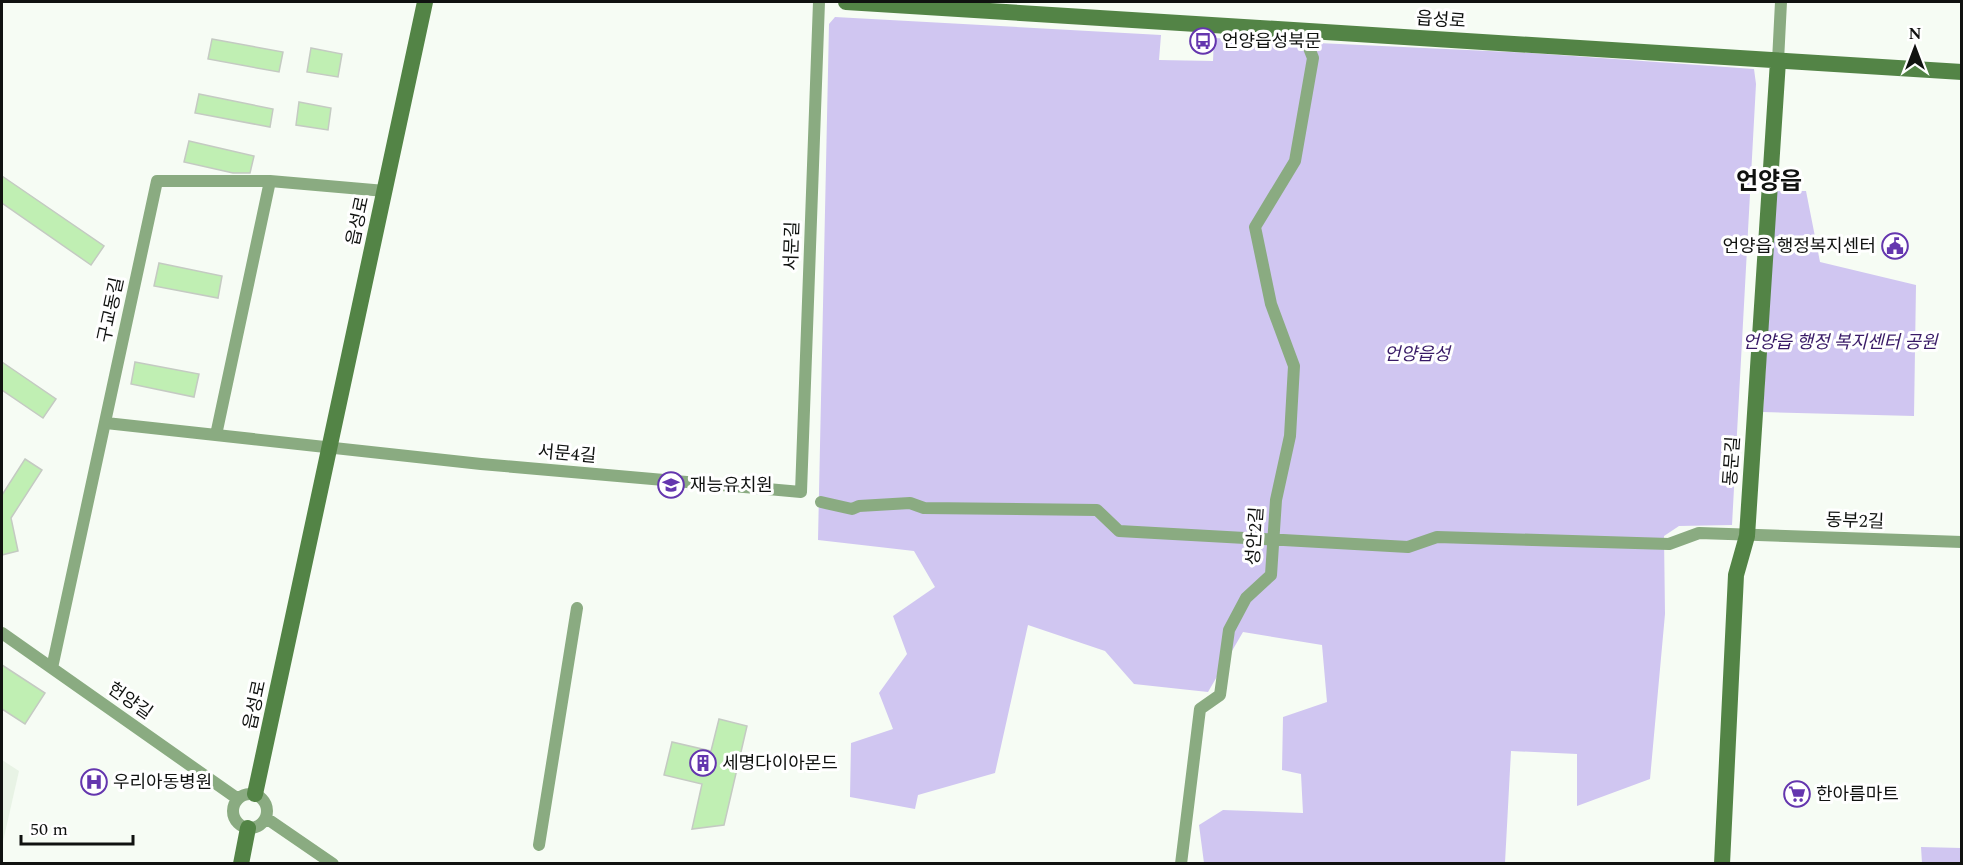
<svg xmlns="http://www.w3.org/2000/svg" width="1963" height="865" font-family="Spectral,'Noto Sans KR',serif">
<style>
.built{fill:#e8f3e5}
.green{fill:#d0c6f1}
.building{fill:#c0efb3;stroke:#c4cac2;stroke-width:1.5}
.lines{fill:none;stroke-linecap:round;stroke-linejoin:round}
.street{stroke:#8aab81;stroke-width:12}
.secondary{stroke:#538446;stroke-width:16}
.labels{text-anchor:middle;dominant-baseline:central;stroke-width:6;stroke-linejoin:round;paint-order:stroke}
.street-label{font-size:18px;fill:#101210;stroke:#fff}
.poi-label{font-size:18px;fill:#101210;stroke:#fff;text-anchor:start}
.park-label{font-size:18px;font-style:italic;fill:#381a66;stroke:#fff}
.district-label{font-size:24px;font-weight:bold;fill:#101210;stroke:#fff}
</style>
<rect width="100%" height="100%" fill="#f6fcf4"/>
<!-- built -->
<path class="built" d="M2 760 19 771 2 846Z"/>
<!-- green -->
<path class="green" d="M835 17 1161 35 1159 60 1213 61 1214 38 1531 53 1754 69 1756 84 1732 525 1679 526 1664 536 1665 614 1650 779 1577 806V754L1511 751 1505 863H1204L1199 825 1223 810 1303 813 1301 774 1282 770 1283 717 1327 702 1322 645 1243 632 1208 692 1134 684 1105 651 1028 625 995 773 918 795 915 809 850 797 851 743 893 729 879 693 907 654 893 616 935 587 914 551 818 540 829 24Z
M1776 191H1806L1820 262 1916 285 1914 416 1763 412Z
M1921 847 1961 848V863H1922Z"/>
<!-- building -->
<path class="building" d="M212 39 283 52 279 72 208 59Z
M311 48 342 54 338 77 307 72Z
M199 94 273 109 270 127 195 113Z
M299 102 331 108 328 130 296 125Z
M189 141 254 156 250 173H233L184 162Z
M2 176 104 246 91 265 2 203Z
M159 263 222 276 218 298 154 286Z
M2 362 56 399 43 418 2 390Z
M135 362 199 374 194 397 131 384Z
M25 459 42 470 11 518 18 551 2 555V495Z
M2 665 45 693 25 724 2 709Z
M719 719 747 726 724 825 692 829 702 784 664 775 672 742 711 751Z"/>
<g class="lines">
<!-- street -->
<path class="street" d="M1778 61 1781 2
M106 423 481 464 801 492 819 2
M216 435 270 181
M821 502 852 509 859 506 910 503 924 508 1097 510 1119 531 1408 547 1437 537 1669 544 1699 533 1962 542
M2 633 238 799
M52 668 157 181H270L385 191
M233 811a17 17 0 1 1 34 0a17 17 0 1 1-34 0Z
M266 818 333 864
M539 845 577 608
M1181 864 1200 709 1220 695 1229 630 1246 598 1271 575 1276 500 1290 436 1294 366 1271 304 1255 227 1295 161 1313 58 1302 30"/>
<!-- secondary -->
<path class="secondary" d="M846 2 1962 72
M255 794 425 2
M241 864 248 828
M1722 864 1736 575 1747 536 1778 61"/>
</g>
<!-- icons -->
<defs>
<g id="bus-ring" transform="scale(1.35)"><circle r="9.5" fill="#fff" stroke="#6436ae" stroke-width="1.5"/><path d="M-5-6H5V4H4V6H2V4H-2V6H-4V4H-5ZM-3.5-4V0h7V-4ZM-3.5 1.2v1.5H-2V1.2ZM2 1.2v1.5H3.5V1.2Z" fill="#6436ae"/></g>
<g id="civic-ring" transform="scale(1.35)"><circle r="9.5" fill="#fff" stroke="#6436ae" stroke-width="1.5"/><path d="M-.6-6.5H3V-4.5H.6V-3L4-1V1h2V6H-6V1h2V-1L-.6-3ZM-1.2 2.5V6h2.4V2.5Z" fill="#6436ae"/></g>
<g id="school-ring" transform="scale(1.35)"><circle r="9.5" fill="#fff" stroke="#6436ae" stroke-width="1.5"/><path d="M0-5L7-2L0 1L-7-2ZM-4 1L0 2.5L4 1V4Q0 6-4 4Z" fill="#6436ae"/></g>
<g id="building-ring" transform="scale(1.35)"><circle r="9.5" fill="#fff" stroke="#6436ae" stroke-width="1.5"/><path d="M-4-6H4V6H1V3H-1V6H-4ZM-2.5-4.3h1.7v1.8h-1.7ZM.8-4.3h1.7v1.8H.8ZM-2.5-1h1.7V.8h-1.7ZM.8-1h1.7V.8H.8Z" fill="#6436ae"/></g>
<g id="hospital-ring" transform="scale(1.35)"><circle r="9.5" fill="#fff" stroke="#6436ae" stroke-width="1.5"/><path d="M-5-5h3v3.5h4V-5h3V5h-3V1.5h-4V5h-3Z" fill="#6436ae"/></g>
<g id="supermarket-ring" transform="scale(1.35)"><circle r="9.5" fill="#fff" stroke="#6436ae" stroke-width="1.5"/><path d="M-6-5.5h2.5l.6 2H6L4.5 2H-2.5L-4.4-4H-6ZM-1.5 3.2a1.3 1.3 0 1 0 .1 0ZM3 3.2a1.3 1.3 0 1 0 .1 0Z" fill="#6436ae"/></g>
</defs>
<g fill-rule="evenodd">
<use href="#bus-ring" x="1203" y="41"/>
<use href="#civic-ring" x="1895" y="246"/>
<use href="#school-ring" x="671" y="485"/>
<use href="#building-ring" x="703" y="763"/>
<use href="#hospital-ring" x="94" y="782"/>
<use href="#supermarket-ring" x="1797" y="794"/>
</g>
<g class="labels">
<!-- street labels -->
<g class="street-label">
<text transform="translate(1441 20) rotate(4)">읍성로</text>
<text transform="translate(358 221) rotate(-78)">읍성로</text>
<text transform="translate(792 246) rotate(-88)">서문길</text>
<text transform="translate(111 310) rotate(-78)">구교동길</text>
<text transform="translate(567 454) rotate(5)">서문4길</text>
<text transform="translate(1732 461) rotate(-86)">동문길</text>
<text transform="translate(1855 521) rotate(2)">동부2길</text>
<text transform="translate(1255 536) rotate(-86)">성안2길</text>
<text transform="translate(130 701) rotate(35)">헌양길</text>
<text transform="translate(255 705) rotate(-78)">읍성로</text>
</g>
<!-- poi labels -->
<g class="poi-label">
<text x="1222" y="41">언양읍성북문</text>
<text x="1876" y="246" text-anchor="end">언양읍 행정복지센터</text>
<text x="690" y="485">재능유치원</text>
<text x="722" y="763">세명다이아몬드</text>
<text x="113" y="782">우리아동병원</text>
<text x="1816" y="794">한아름마트</text>
</g>
<!-- park labels -->
<g class="park-label">
<text x="1840" y="342">언양읍 행정 복지센터 공원</text>
<text x="1417" y="354">언양읍성</text>
</g>
<!-- district labels -->
<g class="district-label">
<text x="1769" y="182">언양읍</text>
</g>
</g>
<!-- border -->
<rect width="1963" height="865" fill="none" stroke="#101210" stroke-width="6"/>
<!-- north arrow -->
<g transform="translate(1915 48)" stroke="#ffffff" stroke-width="4.5" paint-order="stroke">
<path d="M0-4.5L10 22L0 15L-10 22Z" fill="#101210"/>
<text y="-9" font-size="16" font-weight="bold" text-anchor="middle" fill="#101210">N</text>
</g>
<!-- scale -->
<path d="M21 835v9h112v-9" fill="none" stroke="#101210" stroke-width="3"/>
<text x="30" y="835" font-size="18" fill="#101210" stroke="#ffffff" stroke-width="4.5" paint-order="stroke">50 m</text>
</svg>
